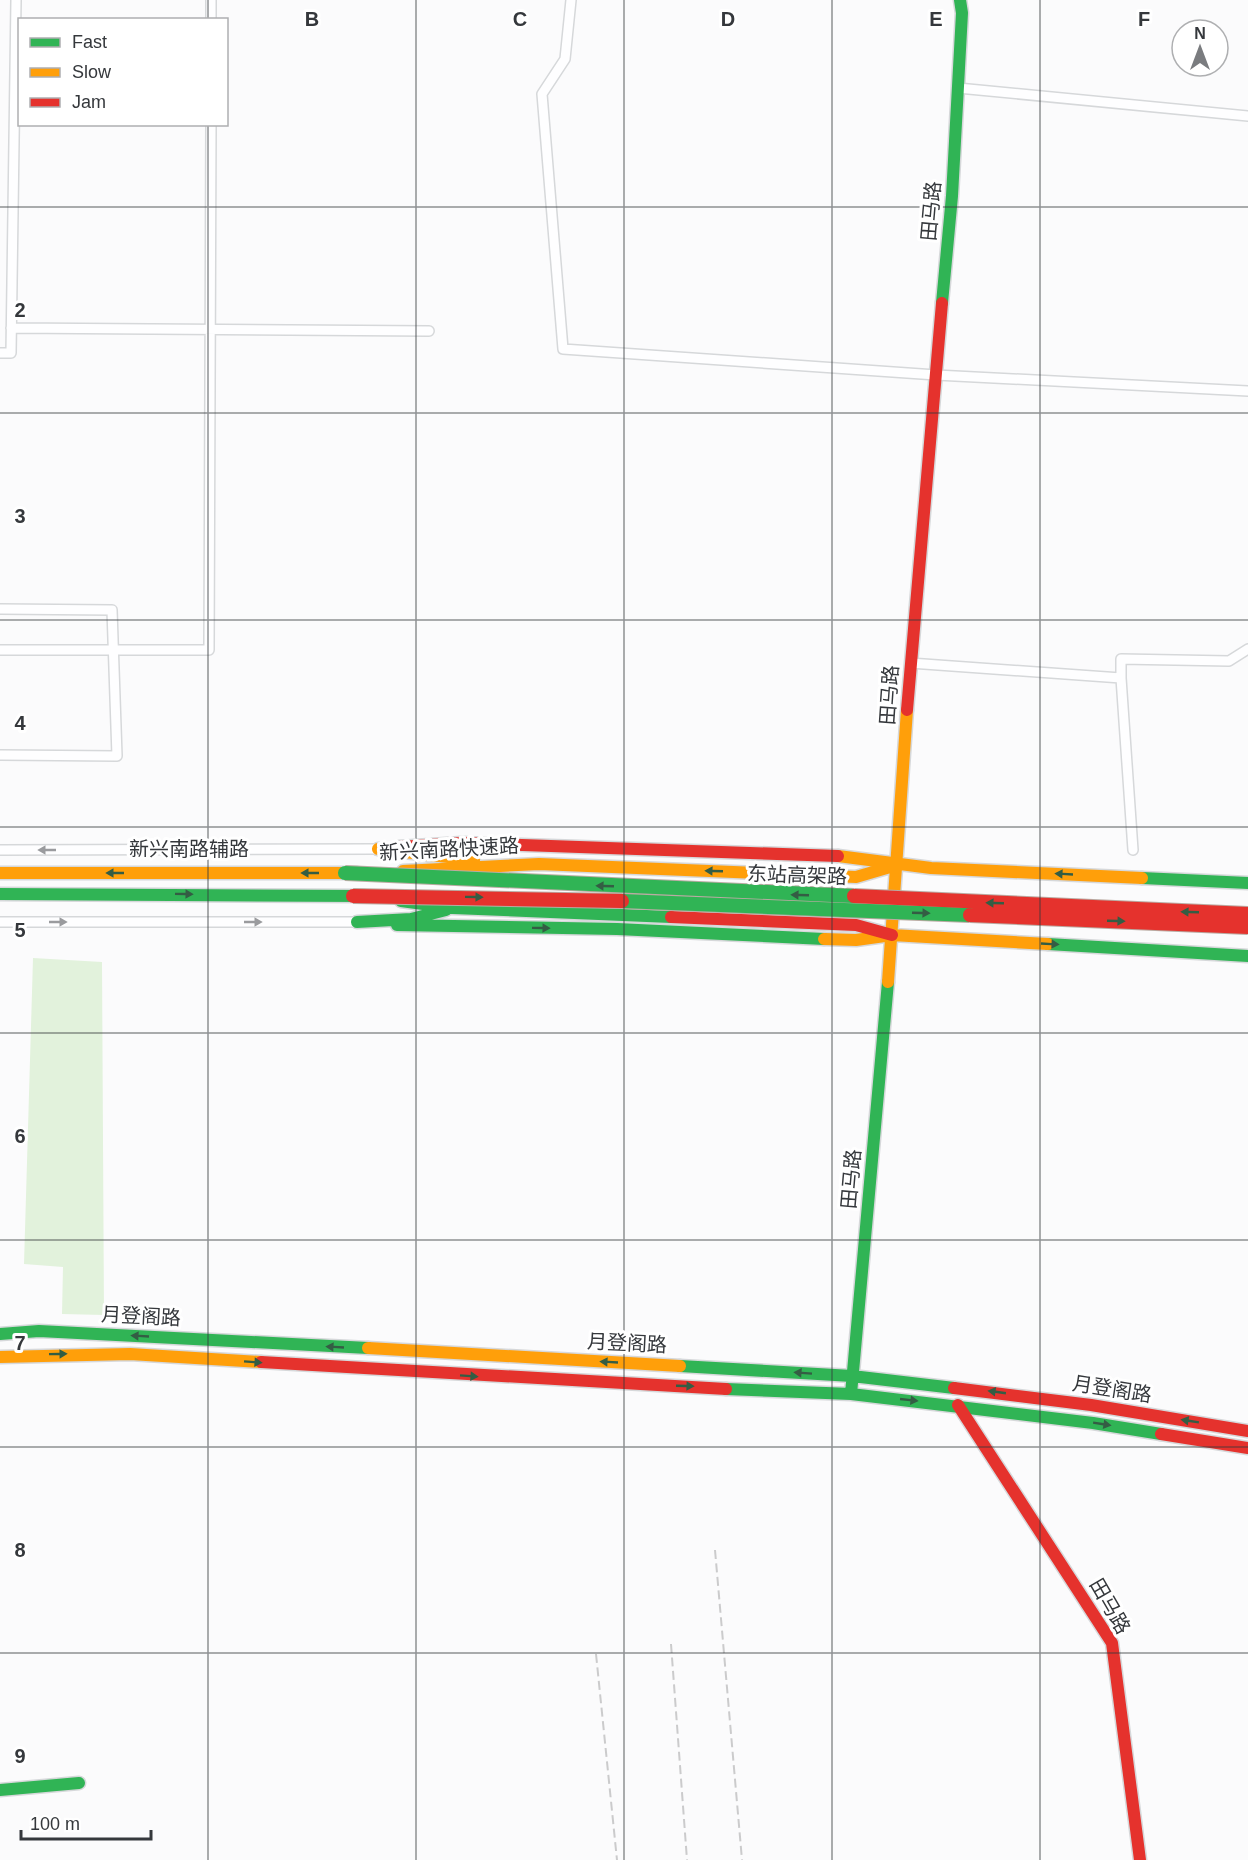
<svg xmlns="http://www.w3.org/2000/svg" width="1248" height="1860" font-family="Helvetica,'Noto Sans SC',sans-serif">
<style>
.green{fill:#e2f2dc}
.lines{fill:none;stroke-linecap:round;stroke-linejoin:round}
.street-casing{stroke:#d6d8da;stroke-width:12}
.fast-casing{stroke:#d6d8da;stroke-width:15}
.slow-casing{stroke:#d6d8da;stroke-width:15}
.jam-casing{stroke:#d6d8da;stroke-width:15}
.street{stroke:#fefeff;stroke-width:9}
.fast{stroke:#30b455;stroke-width:12}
.slow{stroke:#ff9f0a;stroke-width:12}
.jam{stroke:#e5322d;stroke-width:12}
.rail{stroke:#cbcbcc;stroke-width:2;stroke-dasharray:9 4.5;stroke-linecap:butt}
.fast-bridge-casing{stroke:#baaba3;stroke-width:16;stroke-linecap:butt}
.jam-bridge-casing{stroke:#baaba3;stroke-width:16;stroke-linecap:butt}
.fast-bridge{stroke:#30b455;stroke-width:14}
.jam-bridge{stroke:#e5322d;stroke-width:14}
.oneway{fill:#9a9b9e}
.oneway2{fill:#345d44}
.grid{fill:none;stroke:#35383c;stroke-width:1.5;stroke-opacity:0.55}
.labels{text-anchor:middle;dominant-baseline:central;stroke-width:6;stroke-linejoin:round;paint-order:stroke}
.street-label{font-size:20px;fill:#35383c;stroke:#fff}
.grid-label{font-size:20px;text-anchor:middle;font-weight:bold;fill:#35383c;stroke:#fff;stroke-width:6;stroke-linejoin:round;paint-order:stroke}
</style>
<rect width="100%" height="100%" fill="#fbfbfc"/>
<!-- green -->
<path class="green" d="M33 958 102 962 104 1315 62 1314 63 1267 24 1264Z"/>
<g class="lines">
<!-- street casing -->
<g class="street-casing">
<path id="street" d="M571 0 565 59 542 94 563 349 936 375 1248 391
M211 20V0
M958 88 1248 116
M11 328 429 331
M0 353H11L16 0
M0 609 112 610 117 756 0 755
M0 650H209L211 124
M910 663 1121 678 1133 850
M1121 678V659L1229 661 1248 649
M0 850 378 849
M0 922H357"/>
</g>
<!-- fast casing -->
<g class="fast-casing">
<path id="fast" d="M942 303 952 196 962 13 960 0
M1142 878 1248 883
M0 894 364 896
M401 901 453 908 671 917
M357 922 411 919 446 910
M397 925 617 929 824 939
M1048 944 1248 956
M0 1334 39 1331 368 1348
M680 1366 852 1376 954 1388
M726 1389 851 1394 1093 1423 1161 1434
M851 1394 888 982
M0 1790 79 1783"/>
</g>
<!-- slow casing -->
<g class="slow-casing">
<path id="slow" d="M378 849 474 860
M838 856 931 868 1142 878
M403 871 539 864 856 877 897 865
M0 873H357
M824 939 856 940 892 935 1048 944
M888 982 907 710
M368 1348 680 1366
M0 1357 130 1354 261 1362"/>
</g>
<!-- jam casing -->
<g class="jam-casing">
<path id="jam" d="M907 710 942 303
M399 847 462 843 838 856
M671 917 856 925 892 935
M261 1362 726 1389
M954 1388 1091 1405 1248 1431
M958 1405 1112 1643 1140 1860
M1161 1434 1248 1448"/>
</g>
<!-- street -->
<use href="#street" class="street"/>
<!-- fast -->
<use href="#fast" class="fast"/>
<!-- slow -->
<use href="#slow" class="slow"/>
<!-- jam -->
<use href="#jam" class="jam"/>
<!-- rail -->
<path class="rail" d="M715 1550 742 1860
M671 1644 687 1860
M596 1654 617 1860"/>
<!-- fast-bridge casing -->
<g class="fast-bridge-casing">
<path id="fast-bridge" d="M345 873 854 896
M622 901 970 915"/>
</g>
<!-- jam-bridge casing -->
<g class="jam-bridge-casing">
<path id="jam-bridge" d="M353 896 622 901
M854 896 1248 914
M970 915 1248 927"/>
</g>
<!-- fast-bridge -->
<use href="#fast-bridge" class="fast-bridge"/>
<!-- jam-bridge -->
<use href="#jam-bridge" class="jam-bridge"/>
</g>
<!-- one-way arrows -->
<defs><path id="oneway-solid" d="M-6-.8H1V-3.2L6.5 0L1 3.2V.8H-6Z" transform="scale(1.5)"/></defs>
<g class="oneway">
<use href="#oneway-solid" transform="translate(47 850) rotate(180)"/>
<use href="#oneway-solid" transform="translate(58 922)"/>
<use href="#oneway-solid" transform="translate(253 922)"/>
</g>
<g class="oneway2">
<use href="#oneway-solid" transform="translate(714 871) rotate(-178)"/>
<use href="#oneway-solid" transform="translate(115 873) rotate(-180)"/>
<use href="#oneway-solid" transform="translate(310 873) rotate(-180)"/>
<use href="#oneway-solid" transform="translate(1064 874) rotate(-177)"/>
<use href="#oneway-solid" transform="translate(605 886) rotate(-178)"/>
<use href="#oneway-solid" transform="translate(184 894) rotate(1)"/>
<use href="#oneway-solid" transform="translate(800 895) rotate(-178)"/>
<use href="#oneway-solid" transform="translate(474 897) rotate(1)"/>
<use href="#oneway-solid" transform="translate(995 903) rotate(-178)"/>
<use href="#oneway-solid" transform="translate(1190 912) rotate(-178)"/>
<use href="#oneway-solid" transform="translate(921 913) rotate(2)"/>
<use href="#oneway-solid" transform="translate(1116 921) rotate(2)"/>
<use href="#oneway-solid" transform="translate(541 928) rotate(1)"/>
<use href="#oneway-solid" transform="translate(1050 944) rotate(3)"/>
<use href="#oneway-solid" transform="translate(140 1336) rotate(-177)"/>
<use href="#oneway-solid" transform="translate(335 1347) rotate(-177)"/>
<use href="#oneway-solid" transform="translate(58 1354) rotate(-1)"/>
<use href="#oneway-solid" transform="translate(253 1362) rotate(4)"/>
<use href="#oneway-solid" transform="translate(609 1362) rotate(-177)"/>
<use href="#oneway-solid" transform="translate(803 1373) rotate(-176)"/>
<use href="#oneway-solid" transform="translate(469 1376) rotate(4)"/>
<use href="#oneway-solid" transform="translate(685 1386) rotate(2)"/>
<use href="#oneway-solid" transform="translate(997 1392) rotate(-172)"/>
<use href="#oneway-solid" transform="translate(909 1400) rotate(6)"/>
<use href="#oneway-solid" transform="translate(1190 1421) rotate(-171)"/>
<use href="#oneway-solid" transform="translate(1102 1424) rotate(9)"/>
</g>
<!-- grid -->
<path class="grid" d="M208 0V20M416 0V1860M624 0V1860M832 0V1860M1040 0V1860M208 124V1860M0 207H1248M0 413H1248M0 620H1248M0 827H1248M0 1033H1248M0 1240H1248M0 1447H1248M0 1653H1248"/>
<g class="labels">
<!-- street labels -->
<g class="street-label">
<text transform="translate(931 211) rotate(-85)">田马路</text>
<text transform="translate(889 695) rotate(-86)">田马路</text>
<text x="189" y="849">新兴南路辅路</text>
<text transform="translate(449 849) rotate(-3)">新兴南路快速路</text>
<text transform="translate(797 875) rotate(2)">东站高架路</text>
<text transform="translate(851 1179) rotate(-85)">田马路</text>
<text transform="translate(141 1316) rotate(3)">月登阁路</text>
<text transform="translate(627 1343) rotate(3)">月登阁路</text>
<text transform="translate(1112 1389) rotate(9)">月登阁路</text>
<text transform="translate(1110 1606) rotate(60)">田马路</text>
</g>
</g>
<g class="grid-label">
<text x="312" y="26">B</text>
<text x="520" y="26">C</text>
<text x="728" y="26">D</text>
<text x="936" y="26">E</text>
<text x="1144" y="26">F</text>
<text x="20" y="317">2</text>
<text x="20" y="523">3</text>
<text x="20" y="730">4</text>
<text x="20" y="937">5</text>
<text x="20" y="1143">6</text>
<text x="20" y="1350">7</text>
<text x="20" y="1557">8</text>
<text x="20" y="1763">9</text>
</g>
<!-- legend -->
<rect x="18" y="18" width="210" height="108" fill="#ffffff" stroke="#aeafb1" stroke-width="1.5"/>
<rect x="30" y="38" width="30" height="9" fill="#30b455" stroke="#aeafb1" stroke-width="1.5"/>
<text x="72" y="48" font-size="18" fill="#35383c">Fast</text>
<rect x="30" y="68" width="30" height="9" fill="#ff9f0a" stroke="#aeafb1" stroke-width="1.5"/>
<text x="72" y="78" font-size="18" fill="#35383c">Slow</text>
<rect x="30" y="98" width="30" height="9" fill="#e5322d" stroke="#aeafb1" stroke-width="1.5"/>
<text x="72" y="108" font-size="18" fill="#35383c">Jam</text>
<!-- north arrow -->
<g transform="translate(1200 48)"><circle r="28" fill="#ffffff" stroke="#aeafb1" stroke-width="1.5"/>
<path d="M0-4.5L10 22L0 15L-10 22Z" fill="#7a7c7f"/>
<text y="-9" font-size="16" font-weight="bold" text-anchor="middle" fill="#35383c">N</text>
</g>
<!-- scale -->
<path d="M21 1830v9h130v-9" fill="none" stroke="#35383c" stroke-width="3"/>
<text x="30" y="1830" font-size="18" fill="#35383c" stroke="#ffffff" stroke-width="4.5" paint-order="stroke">100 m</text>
</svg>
